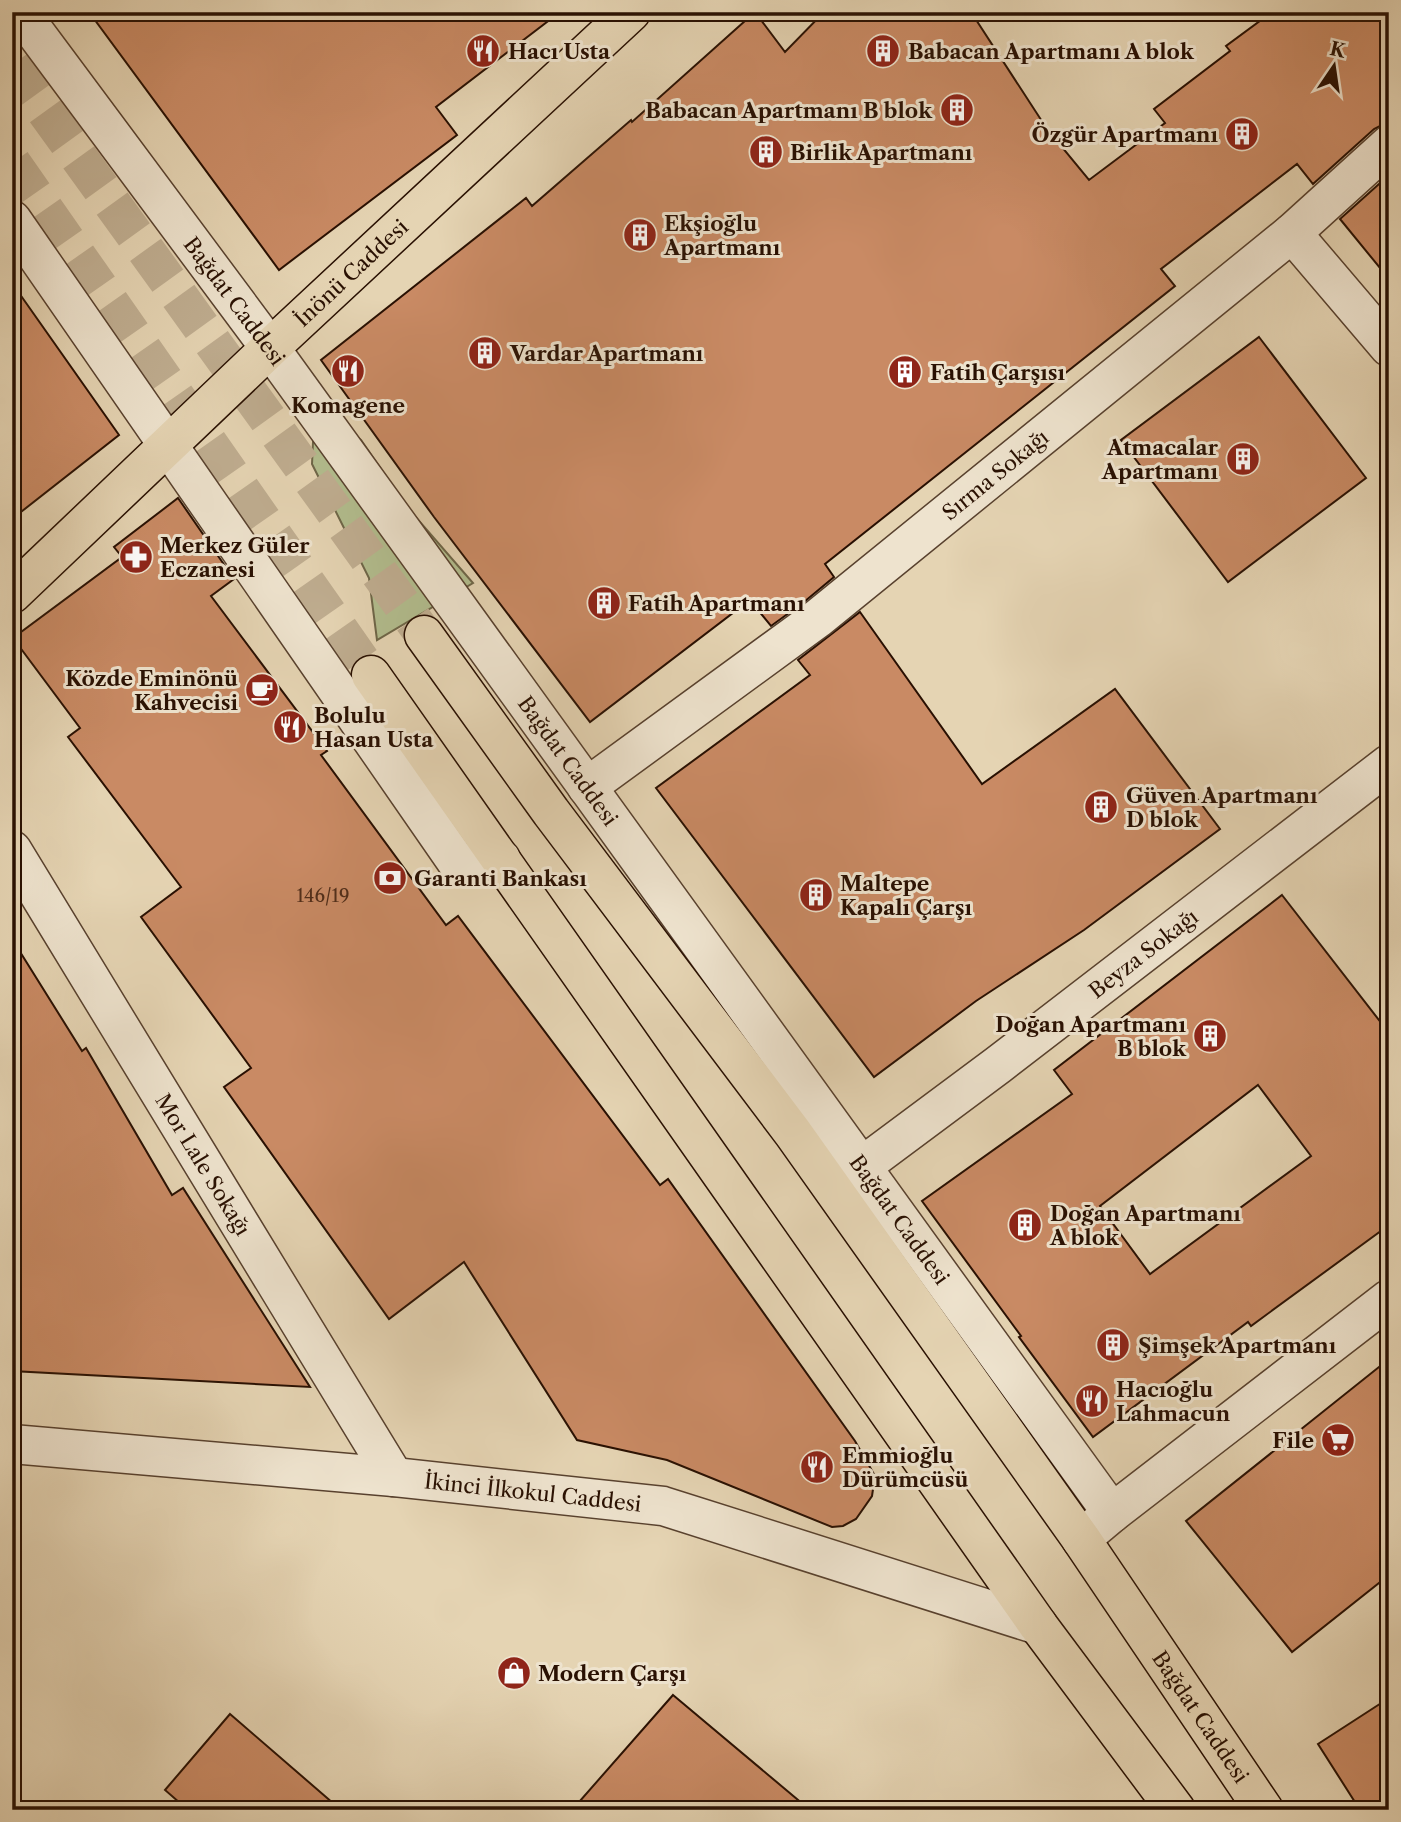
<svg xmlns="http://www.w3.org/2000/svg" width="1401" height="1822" font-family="'Libre Caslon Text',serif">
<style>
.green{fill:#b2bd8e;stroke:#6e6648;stroke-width:2}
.building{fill:#c98a64;stroke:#291002;stroke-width:2;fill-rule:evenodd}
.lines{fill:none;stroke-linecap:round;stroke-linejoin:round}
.primary-tunnel{stroke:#bfad90;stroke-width:38;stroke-dasharray:38 19;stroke-linecap:butt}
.pedestrian-casing{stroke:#58412e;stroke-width:41}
.minor-casing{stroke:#58412e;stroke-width:41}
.tertiary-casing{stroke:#58412e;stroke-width:41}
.primary-casing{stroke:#291002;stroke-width:41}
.pedestrian{stroke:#eee3ce;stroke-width:38}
.minor{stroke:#eee3ce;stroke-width:38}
.tertiary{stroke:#eee3ce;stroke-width:38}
.primary{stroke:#e5d4b3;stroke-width:38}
.labels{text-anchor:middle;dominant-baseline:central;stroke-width:6;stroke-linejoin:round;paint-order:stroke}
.number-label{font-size:18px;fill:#512e1a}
.poi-label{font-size:21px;font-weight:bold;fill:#291002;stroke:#eee3ce;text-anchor:start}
.street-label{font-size:21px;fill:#291002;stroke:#eee3ce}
</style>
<rect width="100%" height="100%" fill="#e5d4b3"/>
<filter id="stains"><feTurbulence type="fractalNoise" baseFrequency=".00286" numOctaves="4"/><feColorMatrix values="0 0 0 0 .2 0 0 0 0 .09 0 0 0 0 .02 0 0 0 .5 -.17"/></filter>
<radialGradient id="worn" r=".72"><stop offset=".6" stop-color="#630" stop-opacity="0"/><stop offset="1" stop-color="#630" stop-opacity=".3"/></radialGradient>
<!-- green -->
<path class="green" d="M345 428 361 440 407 507 473 583 377 640 369 578 312 464 313 442 322 434Z"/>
<!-- building -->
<path class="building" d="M89 12H560L436 107 457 135 279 270Z
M755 12 785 52 824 12H971L1047 129 1089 180 1165 123 1154 109 1230 51 1226 46 1272 12H1389V124H1384L1374 129 1313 184 1297 164 1161 269 1175 286 825 564 834 577 804 602 771 626 750 600 590 722 434 517 321 360 526 198 532 206 631 120 632 122Z
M1389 175V279L1340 219Z
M12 283 119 435 12 519Z
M1259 337 1366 478 1228 582 1121 440Z
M178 498 234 579 211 596 327 751 321 755 446 925 458 916 660 1185 668 1179 855 1441 875 1476 872 1496 856 1519 843 1526 832 1527 667 1460 577 1440 464 1262 389 1319 224 1087 251 1068 141 917 181 887 68 737 80 728 13 638 122 557 114 547Z
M860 612 982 784 1115 689 1220 829 1084 930 976 1001 874 1077 656 788 810 675 798 660Z
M1282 895 1389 1033V1225L1251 1326 1248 1322 1093 1437 1019 1337 1021 1336 922 1201 1072 1094 1054 1070ZM1258 1085 1311 1156 1150 1274 1100 1206Z
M12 939 82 1051 86 1048 172 1195 183 1188 310 1387 12 1371Z
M1389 1359V1575L1292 1652 1186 1521Z
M673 1695 810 1810H572Z
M1389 1698V1810H1360L1318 1744Z
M230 1714 341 1810H188L165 1790Z"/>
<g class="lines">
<!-- primary-tunnel -->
<path class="primary-tunnel" d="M12 65 424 635
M12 163 371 675"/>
<!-- pedestrian casing -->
<g class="pedestrian-casing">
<g id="pedestrian">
<path id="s1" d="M20 12 270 348 1112 1513"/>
<path d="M12 220 458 864 501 859"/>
</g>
</g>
<!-- minor casing -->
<g class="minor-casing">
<g id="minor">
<path d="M1292 233 1389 347"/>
<path id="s2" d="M587 787 817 619 1292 233 1389 145"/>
<path id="s3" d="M12 850 394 1477"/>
<path id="s4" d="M861 1167 998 1065 1389 764"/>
<path d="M1081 1539 1112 1513 1389 1299"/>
</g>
</g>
<!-- tertiary casing -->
<g class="tertiary-casing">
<g id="tertiary">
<path id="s5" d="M12 1444 394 1477 663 1506 1038 1625"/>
</g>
</g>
<!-- primary casing -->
<g class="primary-casing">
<g id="primary">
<path id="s6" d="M12 594 270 348 631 12"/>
<path id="s7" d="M424 635 551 812 793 1133 1081 1539 1264 1810"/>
<path d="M371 675 1038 1625 1176 1810"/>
</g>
</g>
<!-- pedestrian -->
<use href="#pedestrian" class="pedestrian"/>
<!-- minor -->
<use href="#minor" class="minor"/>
<!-- tertiary -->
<use href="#tertiary" class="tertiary"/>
<!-- primary -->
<use href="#primary" class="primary"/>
</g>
<!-- icons -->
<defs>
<g id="restaurant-disc" transform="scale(1.75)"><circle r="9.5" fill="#8f2418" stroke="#eee3ce"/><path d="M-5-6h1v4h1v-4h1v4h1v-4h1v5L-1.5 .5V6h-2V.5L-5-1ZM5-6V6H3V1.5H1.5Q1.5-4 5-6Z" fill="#fff"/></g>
<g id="building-disc" transform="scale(1.75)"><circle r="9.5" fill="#8f2418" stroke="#eee3ce"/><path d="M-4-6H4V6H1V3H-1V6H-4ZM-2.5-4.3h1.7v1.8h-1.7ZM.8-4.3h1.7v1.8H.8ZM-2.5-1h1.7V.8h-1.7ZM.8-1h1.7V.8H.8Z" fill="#fff"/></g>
<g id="pharmacy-disc" transform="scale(1.75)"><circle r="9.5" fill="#8f2418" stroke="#eee3ce"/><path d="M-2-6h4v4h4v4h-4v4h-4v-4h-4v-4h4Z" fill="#fff"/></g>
<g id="cafe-disc" transform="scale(1.75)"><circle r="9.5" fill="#8f2418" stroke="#eee3ce"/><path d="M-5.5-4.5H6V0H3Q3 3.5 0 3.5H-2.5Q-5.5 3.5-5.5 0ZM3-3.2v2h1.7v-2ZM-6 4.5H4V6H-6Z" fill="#fff"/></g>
<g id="bank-disc" transform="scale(1.75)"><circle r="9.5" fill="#8f2418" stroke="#eee3ce"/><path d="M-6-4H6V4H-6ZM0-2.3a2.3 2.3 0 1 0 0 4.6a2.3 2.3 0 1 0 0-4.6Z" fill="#fff"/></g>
<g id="supermarket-disc" transform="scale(1.75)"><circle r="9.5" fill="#8f2418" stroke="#eee3ce"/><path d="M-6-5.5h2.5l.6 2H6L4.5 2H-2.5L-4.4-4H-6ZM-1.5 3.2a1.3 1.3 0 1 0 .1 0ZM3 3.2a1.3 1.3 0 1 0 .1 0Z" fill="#fff"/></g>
<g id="shop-disc" transform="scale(1.75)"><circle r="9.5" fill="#8f2418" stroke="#eee3ce"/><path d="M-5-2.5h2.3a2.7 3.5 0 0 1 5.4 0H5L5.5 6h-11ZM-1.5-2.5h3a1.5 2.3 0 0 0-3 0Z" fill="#fff"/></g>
</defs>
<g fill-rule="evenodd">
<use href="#restaurant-disc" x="483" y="51"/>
<use href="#building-disc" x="883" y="51"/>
<use href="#building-disc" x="957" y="110"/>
<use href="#building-disc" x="1242" y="134"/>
<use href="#building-disc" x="766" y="152"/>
<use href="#building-disc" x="640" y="235"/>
<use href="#building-disc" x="485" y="353"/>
<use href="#restaurant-disc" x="348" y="371"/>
<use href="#building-disc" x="905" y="372"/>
<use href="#building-disc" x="1243" y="459"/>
<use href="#pharmacy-disc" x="136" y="557"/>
<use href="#building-disc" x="604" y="603"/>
<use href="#cafe-disc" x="262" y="690"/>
<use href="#restaurant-disc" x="290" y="727"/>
<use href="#building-disc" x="1101" y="807"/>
<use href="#bank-disc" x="390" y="878"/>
<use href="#building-disc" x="816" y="895"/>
<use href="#building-disc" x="1210" y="1036"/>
<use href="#building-disc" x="1025" y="1225"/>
<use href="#building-disc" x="1113" y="1345"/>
<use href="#restaurant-disc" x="1092" y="1401"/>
<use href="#supermarket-disc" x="1338" y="1440"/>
<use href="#restaurant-disc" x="817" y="1467"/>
<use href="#shop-disc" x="514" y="1673"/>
</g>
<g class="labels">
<!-- number labels -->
<g class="number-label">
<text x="323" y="896">146/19</text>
</g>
<!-- poi labels -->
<g class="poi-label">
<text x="508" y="51">Hacı Usta</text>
<text x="908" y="51">Babacan Apartmanı A blok</text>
<text x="932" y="110" text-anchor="end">Babacan Apartmanı B blok</text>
<text x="1218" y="134" text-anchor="end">Özgür Apartmanı</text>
<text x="790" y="152">Birlik Apartmanı</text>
<text x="664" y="223">Ekşioğlu<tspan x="664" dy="24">Apartmanı</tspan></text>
<text x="510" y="353">Vardar Apartmanı</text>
<text x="930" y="372">Fatih Çarşısı</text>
<text x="348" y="405" text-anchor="middle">Komagene</text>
<text x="1218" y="447" text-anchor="end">Atmacalar<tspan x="1218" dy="24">Apartmanı</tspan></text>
<text x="160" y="545">Merkez Güler<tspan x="160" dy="24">Eczanesi</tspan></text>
<text x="628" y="603">Fatih Apartmanı</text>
<text x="238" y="678" text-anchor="end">Közde Eminönü<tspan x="238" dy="24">Kahvecisi</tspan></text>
<text x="314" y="715">Bolulu<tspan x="314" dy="24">Hasan Usta</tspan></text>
<text x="1126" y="795">Güven Apartmanı<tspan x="1126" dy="24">D blok</tspan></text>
<text x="414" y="878">Garanti Bankası</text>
<text x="840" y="883">Maltepe<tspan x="840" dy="24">Kapalı Çarşı</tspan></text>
<text x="1186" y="1024" text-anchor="end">Doğan Apartmanı<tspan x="1186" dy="24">B blok</tspan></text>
<text x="1050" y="1213">Doğan Apartmanı<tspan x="1050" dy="24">A blok</tspan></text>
<text x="1138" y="1345">Şimşek Apartmanı</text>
<text x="1116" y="1389">Hacıoğlu<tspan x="1116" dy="24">Lahmacun</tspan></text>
<text x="1314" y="1440" text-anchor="end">File</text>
<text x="842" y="1455">Emmioğlu<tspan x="842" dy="24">Dürümcüsü</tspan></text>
<text x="538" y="1673">Modern Çarşı</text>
</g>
<!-- street labels -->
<g class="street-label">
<text stroke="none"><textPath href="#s6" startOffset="467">İnönü Caddesi</textPath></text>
<text stroke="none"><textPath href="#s1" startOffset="360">Bağdat Caddesi</textPath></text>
<text stroke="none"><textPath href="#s2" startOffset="514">Sırma Sokağı</textPath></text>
<text stroke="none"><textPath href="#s1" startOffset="928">Bağdat Caddesi</textPath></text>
<text stroke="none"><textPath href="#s4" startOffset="354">Beyza Sokağı</textPath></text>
<text stroke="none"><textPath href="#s3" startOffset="368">Mor Lale Sokağı</textPath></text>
<text stroke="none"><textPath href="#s1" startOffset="1494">Bağdat Caddesi</textPath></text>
<text stroke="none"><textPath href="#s5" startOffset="523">İkinci İlkokul Caddesi</textPath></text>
<text stroke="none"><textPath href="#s7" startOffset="1332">Bağdat Caddesi</textPath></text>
</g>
</g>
<!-- margin -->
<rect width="1401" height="1822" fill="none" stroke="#e5d4b3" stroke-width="42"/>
<rect x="14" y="14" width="1373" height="1794" fill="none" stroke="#291002" stroke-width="3.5"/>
<rect x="21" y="21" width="1359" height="1780" fill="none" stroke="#291002" stroke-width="2"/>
<!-- north arrow -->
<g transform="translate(1334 66) rotate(13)" stroke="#eee3ce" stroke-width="5" paint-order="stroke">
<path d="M0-5L12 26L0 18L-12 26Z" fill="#291002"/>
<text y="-10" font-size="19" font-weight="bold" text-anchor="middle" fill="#291002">K</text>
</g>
<rect width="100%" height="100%" filter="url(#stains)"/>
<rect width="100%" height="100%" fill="url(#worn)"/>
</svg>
